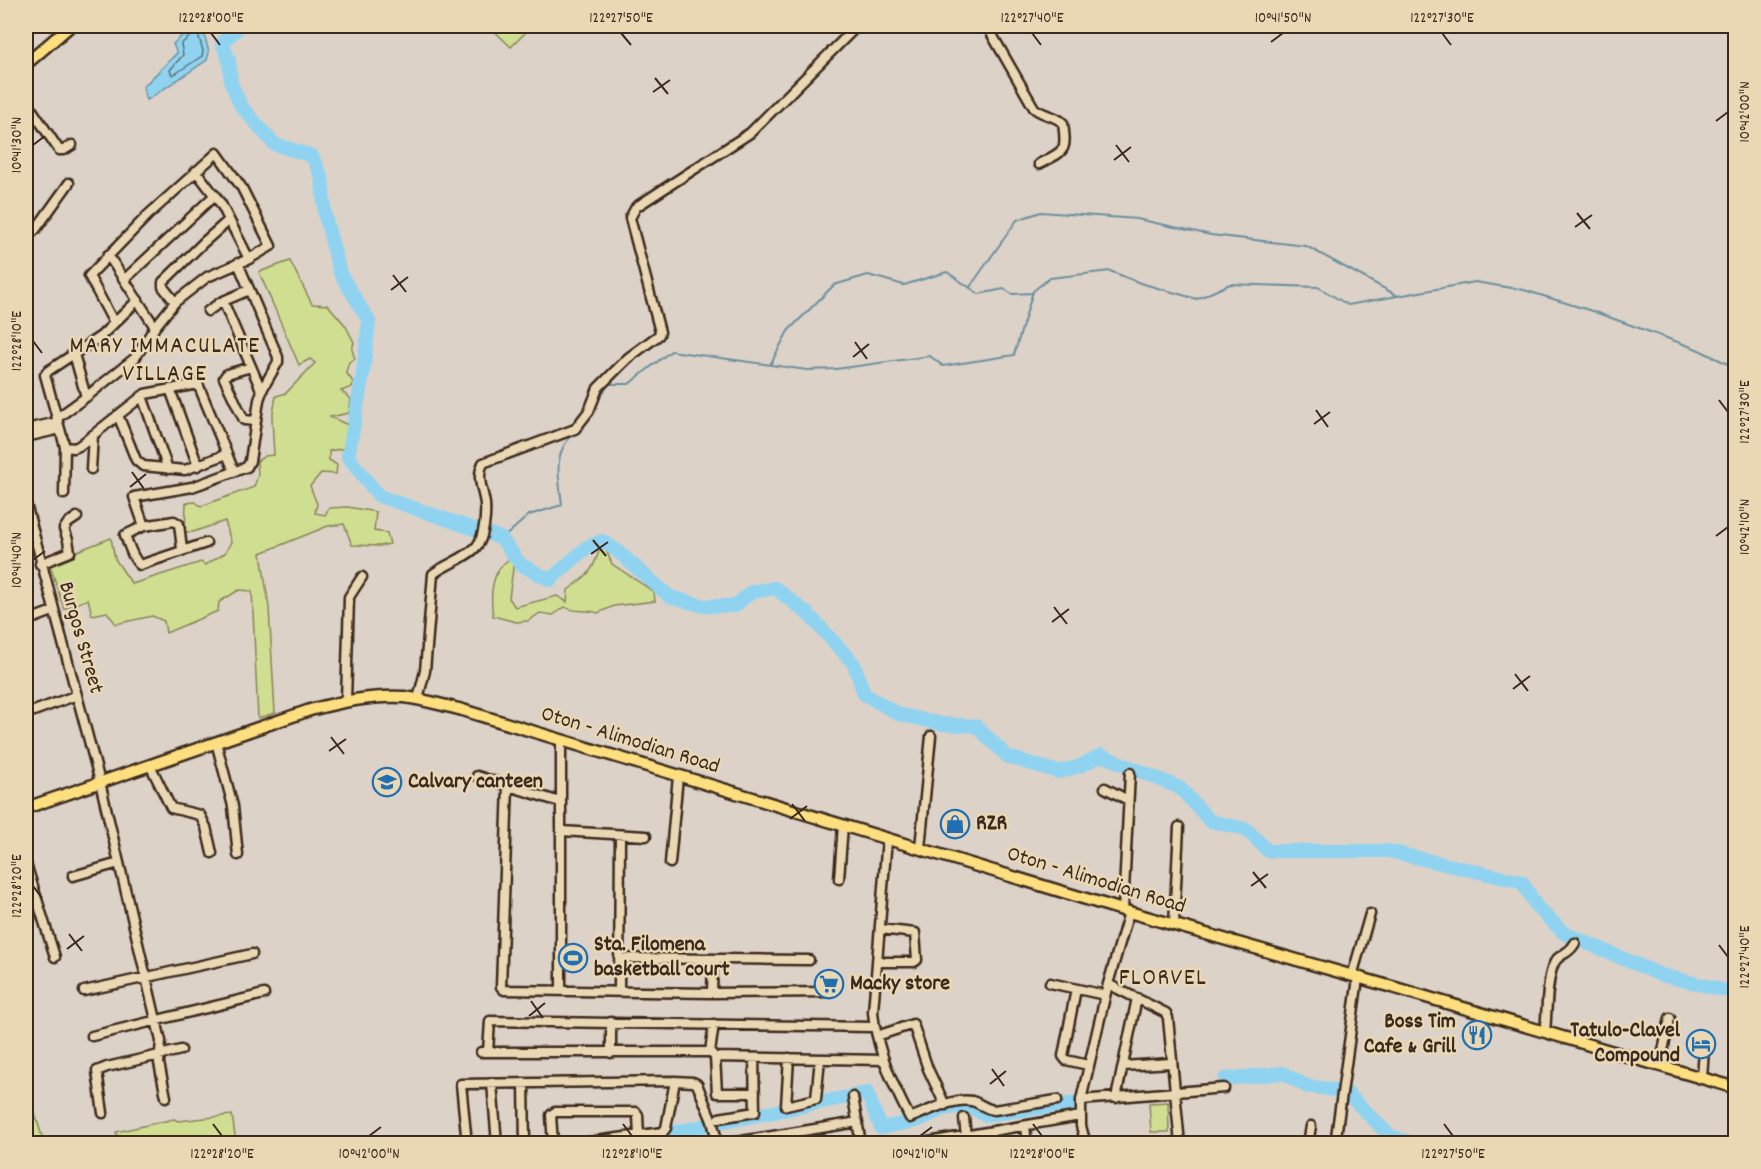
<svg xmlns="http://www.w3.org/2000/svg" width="1761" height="1169" font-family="Dekko,sans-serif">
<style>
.green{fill:#d0de91;stroke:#868458;stroke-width:1.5}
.water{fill:#90d3f1;stroke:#6e8f9d;stroke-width:1.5}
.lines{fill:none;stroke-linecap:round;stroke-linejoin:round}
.shore{stroke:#5d6e72;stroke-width:1.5}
.stream{stroke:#6e8f9d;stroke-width:2}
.river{stroke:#90d3f1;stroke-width:14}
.minor-casing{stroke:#3b2a1e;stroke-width:13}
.major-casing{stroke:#3b2a1e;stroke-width:15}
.minor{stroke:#ead8b5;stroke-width:8}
.major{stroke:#fddf80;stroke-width:10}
.ticks{fill:none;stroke:#3b2a1e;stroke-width:2}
.labels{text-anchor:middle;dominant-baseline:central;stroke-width:5;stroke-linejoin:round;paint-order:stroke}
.street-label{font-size:22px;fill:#3b2a1e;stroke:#ead8b5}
.poi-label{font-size:22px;font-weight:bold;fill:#3b2a1e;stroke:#ead8b5;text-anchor:start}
.neighbourhood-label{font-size:24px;letter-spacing:1.5px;fill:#3b2a1e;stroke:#ead8b5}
.neatline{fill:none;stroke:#3b2a1e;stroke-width:2}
.ticks-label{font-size:15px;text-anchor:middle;fill:#3b2a1e}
</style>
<rect width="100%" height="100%" fill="#dcd2c8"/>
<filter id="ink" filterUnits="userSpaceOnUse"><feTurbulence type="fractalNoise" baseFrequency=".0167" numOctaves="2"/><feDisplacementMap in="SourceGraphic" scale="12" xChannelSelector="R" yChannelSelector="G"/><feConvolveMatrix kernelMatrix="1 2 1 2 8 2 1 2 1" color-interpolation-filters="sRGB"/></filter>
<g filter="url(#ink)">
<!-- green -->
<path class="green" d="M489 26H532L511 47Z
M290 261 312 304 328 305 345 325 354 342 352 350 355 359 349 362 346 372 353 382 352 387 341 391 351 399 349 413 330 417 357 429 353 447 329 451V460L337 465 336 474 321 473 310 486 317 504 315 513 325 515 329 508 348 507 376 512 374 531 387 533 390 544 380 546 352 545 344 524 328 526 261 553 269 608 275 713 258 718 252 591 239 590 219 602 218 611 166 633 164 621 152 616 116 624 107 612 92 615 88 599 64 609 49 562 111 538 115 559 132 584 201 562 205 565 225 553 231 542 225 521 193 532H185L186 503 195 502 201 506 254 487 258 475 257 461 265 456 274 455 272 419 276 396 286 393 315 363 310 359 299 365 259 272Z
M600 547 605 548 612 564 654 592 655 601 614 606 598 613C587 609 574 613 565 607L553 615 540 613 528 621 516 622 493 616C490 596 491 572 508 560L514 561 509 598 515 607 557 596 567 602 568 590C588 576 594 570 600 547Z
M565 949H580L581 966 566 967Z
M26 1084 44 1143H26Z
M1168 1102 1169 1132H1151L1149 1103Z
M232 1115 236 1143H120L116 1132 174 1119 178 1121Z"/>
<!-- water -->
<path class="water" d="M193 26H202L209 52 207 60 147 100 143 87 177 53 173 44Z"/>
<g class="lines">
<!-- shore -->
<path class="shore" d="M194 33 198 34 203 51 202 56 175 74 172 75 170 70 183 55 181 44Z"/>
<!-- stream -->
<path class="stream" d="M970 287 1017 220 1041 212 1137 219 1211 235 1306 246 1398 296
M770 365 788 331 834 285 868 275 904 285 947 272 979 294 1004 289 1012 294 1033 293
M597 401 609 384H629L671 351 807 370 836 369 930 356 943 366 1014 355 1033 291 1050 278 1110 271 1140 283 1197 299 1230 284 1318 287 1348 305 1475 282 1524 290 1592 311 1697 349 1736 368
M502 539 529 515 562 505C560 483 553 460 567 441 574 431 582 431 589 417"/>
<!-- river -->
<path class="river" d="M240 26 222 43 229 60 231 83 241 106 274 144 312 156 322 178 325 216 340 273 369 321 363 373 348 457 379 496 477 530
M490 534 502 539 520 564 550 580 587 547 602 541 616 550 670 597 704 606H735L751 592 775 588 808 614 854 664 864 694 898 714 942 724 976 726 1008 757 1059 772 1080 766 1101 755 1180 788 1210 821 1246 829 1268 851H1388L1522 882 1537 907 1564 933 1661 975 1736 993
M1225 1079 1283 1073 1306 1086 1335 1090
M1347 1093 1390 1136 1415 1144
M649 1137 867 1093 881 1128 916 1121 943 1109 968 1105 985 1115 1076 1103"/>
<!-- minor casing -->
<g class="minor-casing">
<path id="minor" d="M987 26 1034 108C1043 116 1055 115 1063 123 1067 153 1065 150 1039 164
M26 101 59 150H64L72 145
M196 171 221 204 249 259
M26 238 36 229 69 183
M108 255 155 327
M125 279 215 195
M223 301 262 392
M175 302 163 287V282L204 242 229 220
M208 311 221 302 249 290
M74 354 86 397
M251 367 227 374 224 378 244 420 256 421
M170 389 198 466
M142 396 168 469
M118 415 136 460 143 466 185 470 227 454
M57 418 86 397 135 358 155 327 175 302 207 277 249 259 271 246 242 188 217 153 148 215 89 276 114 323
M26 429 58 422
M26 437 60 429
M65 447 74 448 79 446 145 394 198 384 234 471
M91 469 93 435
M64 494 65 447 45 375 48 371 101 336 138 300
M26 504 100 782 161 1041 159 1063 166 1097
M144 526 134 497 192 487 247 467 250 461 259 400 263 388 278 362V357L238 263
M182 549 179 524 174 521 144 526 125 535C129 545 132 558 140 565L206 543
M40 564 70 552 68 540 64 529 68 523 77 517
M26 621 53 611
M418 699 425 671 433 574C446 564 467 558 477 546 484 537 486 516 485 504 483 489 476 478 483 463L575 429 589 411 598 388 628 358 659 335 660 332 630 218 636 207 750 133 857 26
M346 701 349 597 362 577
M26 714 77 695
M216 742 233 806 238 855
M150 765 171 808 200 815 206 827 212 853
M477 776 560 802
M508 785 501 987 504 990 712 993 829 992
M1105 788 1128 800
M561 831 646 836
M887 838 873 1012C876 1048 893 1086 910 1118 928 1111 952 1098 972 1101 980 1103 985 1109 994 1110L1057 1100
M920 848 931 736
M670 863 678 776
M26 864 55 957
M73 876 119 863
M839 879 843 825
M1123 910 1130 773
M1174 924 1179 827
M619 958 809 960
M877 962H914L917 960 915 933 880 929
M1352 976 1370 914
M1050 983 1105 995
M1108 984 1166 1013 1168 1018 1180 1144
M1076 989 1063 1056 1066 1060 1088 1065
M84 991 252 954
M561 991V740
M619 992 620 835
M712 993 713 960
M611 1022V1053
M1545 1032C1547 1016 1546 970 1557 959 1564 952 1569 954 1575 943
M92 1036 264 994
M877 1036 913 1024 928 1069 945 1105
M481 1052H710L715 1057 884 1060
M488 1052 490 1021 874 1027
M710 1052 714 1024
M715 1057 717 1093H755
M789 1058 786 1106 816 1099 820 1059
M1660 1065 1670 1018
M1123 1066 1171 1063
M1702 1077 1704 1050
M492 1083 497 1144
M524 1083 525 1144
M853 1097 861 1144
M1116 1098 1137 998
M1081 1100 1224 1088
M103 1113 97 1071 107 1067 181 1050
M719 1118 755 1112 754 1058
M964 1118 966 1137
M1025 1126 1027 1144
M467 1144 461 1084 675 1081 693 1082 697 1084 712 1121 718 1144
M553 1144 551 1115 555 1112H636L638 1115 639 1137
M573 1144 663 1132 666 1128 675 1081
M723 1144 858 1122
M917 1144 1080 1116
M1086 1144 1081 1126V1100L1108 984 1129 912
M1167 1144 1180 1142
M1308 1144 1311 1126
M1335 1144 1358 978"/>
</g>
<!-- major casing -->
<g class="major-casing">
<path id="major" d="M26 64 70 26
M26 808 310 710C340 702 372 695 404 697 422 699 441 705 459 709L1129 912 1392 987 1736 1088"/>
</g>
<!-- minor -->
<use href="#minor" class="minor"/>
<!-- major -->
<use href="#major" class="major"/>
</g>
</g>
<!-- ticks -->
<path class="ticks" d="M211 33 220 45M621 33 631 45M1032 33 1041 45M1442 33 1451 45M1271 42 1283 33M655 78 668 94M653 92 670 80M1716 121 1728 112M33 145 45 136M1116 145 1129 162M1114 160 1131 147M1577 213 1590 229M1575 227 1592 215M393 275 406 292M391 290 408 277M33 341 42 353M855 342 867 359M853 357 869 344M1719 400 1728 412M1316 410 1328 427M1314 424 1330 412M132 472 144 489M130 487 146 474M1716 536 1728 527M593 540 606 556M591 554 608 542M33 560 45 551M1054 607 1067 624M1052 622 1069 609M1515 674 1528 691M1513 689 1530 676M331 737 344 754M329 751 346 739M792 804 805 821M790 819 807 806M1253 872 1266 888M33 886 42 898M1251 886 1268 874M69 934 82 951M1719 945 1728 957M67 949 84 936M531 1001 543 1018M529 1016 545 1003M992 1069 1004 1086M990 1084 1006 1071M213 1124 222 1136M623 1124 632 1136M1033 1124 1042 1136M1444 1124 1453 1136M369 1136 381 1127M920 1136 932 1127"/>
<!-- icons -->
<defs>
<g id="school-ring" transform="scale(1.5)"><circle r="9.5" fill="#ead8b5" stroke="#1f6fb2" stroke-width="1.5"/><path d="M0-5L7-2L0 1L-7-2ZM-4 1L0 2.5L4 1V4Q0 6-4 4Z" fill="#1f6fb2"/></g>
<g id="shop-ring" transform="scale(1.5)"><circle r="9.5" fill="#ead8b5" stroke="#1f6fb2" stroke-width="1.5"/><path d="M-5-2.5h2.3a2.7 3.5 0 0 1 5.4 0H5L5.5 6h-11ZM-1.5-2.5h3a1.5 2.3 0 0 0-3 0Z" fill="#1f6fb2"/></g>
<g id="stadium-ring" transform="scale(1.5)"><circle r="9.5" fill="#ead8b5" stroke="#1f6fb2" stroke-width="1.5"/><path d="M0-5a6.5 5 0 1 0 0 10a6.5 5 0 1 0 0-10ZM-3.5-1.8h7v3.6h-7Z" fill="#1f6fb2"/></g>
<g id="supermarket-ring" transform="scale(1.5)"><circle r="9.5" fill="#ead8b5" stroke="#1f6fb2" stroke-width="1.5"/><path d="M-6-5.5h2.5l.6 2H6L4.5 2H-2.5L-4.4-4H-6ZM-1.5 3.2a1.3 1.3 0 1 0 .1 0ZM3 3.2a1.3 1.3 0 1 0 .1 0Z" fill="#1f6fb2"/></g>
<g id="restaurant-ring" transform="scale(1.5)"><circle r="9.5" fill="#ead8b5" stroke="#1f6fb2" stroke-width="1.5"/><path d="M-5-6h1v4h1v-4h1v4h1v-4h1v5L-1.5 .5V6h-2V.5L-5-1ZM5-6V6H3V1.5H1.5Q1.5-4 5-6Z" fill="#1f6fb2"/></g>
<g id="hotel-ring" transform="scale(1.5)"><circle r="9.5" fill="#ead8b5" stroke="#1f6fb2" stroke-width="1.5"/><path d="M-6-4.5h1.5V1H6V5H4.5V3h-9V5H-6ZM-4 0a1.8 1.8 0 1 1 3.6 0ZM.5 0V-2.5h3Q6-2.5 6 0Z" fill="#1f6fb2"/></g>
</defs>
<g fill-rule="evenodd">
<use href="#school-ring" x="387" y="782"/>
<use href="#shop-ring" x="955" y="824"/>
<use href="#stadium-ring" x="573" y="958"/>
<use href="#supermarket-ring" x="829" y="984"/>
<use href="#restaurant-ring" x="1477" y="1035"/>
<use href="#hotel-ring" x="1701" y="1044"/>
</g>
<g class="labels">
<!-- street labels -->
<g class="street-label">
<text transform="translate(80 638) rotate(74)">Burgos Street</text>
<text transform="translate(630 741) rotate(17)">Oton - Alimodian Road</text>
<text transform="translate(1096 881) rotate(17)">Oton - Alimodian Road</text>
</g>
<!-- poi labels -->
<g class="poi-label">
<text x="408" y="782">Calvary canteen</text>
<text x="976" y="824">RZR</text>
<text x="594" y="945">Sta. Filomena<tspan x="594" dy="25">basketball court</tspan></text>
<text x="850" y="984">Macky store</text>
<text x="1456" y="1022" text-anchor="end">Boss Tim<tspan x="1456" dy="25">Cafe &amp; Grill</tspan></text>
<text x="1680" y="1031" text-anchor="end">Tatulo-Clavel<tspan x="1680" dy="25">Compound</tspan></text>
</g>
<!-- neighbourhood labels -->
<g class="neighbourhood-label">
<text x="165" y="347">MARY IMMACULATE<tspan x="165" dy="28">VILLAGE</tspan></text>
<text x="1163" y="979">FLORVEL</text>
</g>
</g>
<!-- margin -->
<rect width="1761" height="1169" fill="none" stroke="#ead8b5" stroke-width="66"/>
<rect x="33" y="33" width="1695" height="1103" class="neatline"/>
<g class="ticks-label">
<text x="211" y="22">122°28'00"E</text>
<text x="621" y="22">122°27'50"E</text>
<text x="1032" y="22">122°27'40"E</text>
<text x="1283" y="22">10°41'50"N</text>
<text x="1442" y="22">122°27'30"E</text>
<text transform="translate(1744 112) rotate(-90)" y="5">10°42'00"N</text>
<text transform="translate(16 145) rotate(-90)" y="5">10°41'30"N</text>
<text transform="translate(16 341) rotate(-90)" y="5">122°28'10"E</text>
<text transform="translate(1744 412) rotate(-90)" y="5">122°27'30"E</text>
<text transform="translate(1744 527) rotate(-90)" y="5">10°42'10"N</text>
<text transform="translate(16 560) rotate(-90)" y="5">10°41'40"N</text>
<text transform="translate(16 886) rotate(-90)" y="5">122°28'20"E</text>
<text transform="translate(1744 957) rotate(-90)" y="5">122°27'40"E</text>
<text x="222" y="1158">122°28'20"E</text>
<text x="369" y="1158">10°42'00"N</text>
<text x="632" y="1158">122°28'10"E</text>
<text x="920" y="1158">10°42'10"N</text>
<text x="1042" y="1158">122°28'00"E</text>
<text x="1453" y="1158">122°27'50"E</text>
</g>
</svg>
